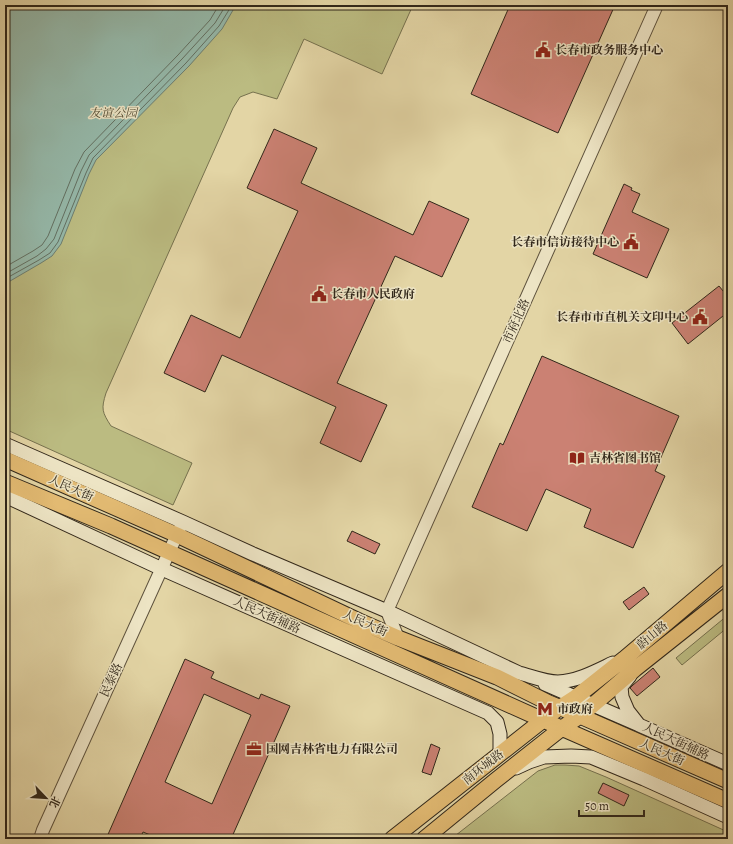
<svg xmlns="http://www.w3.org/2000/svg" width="733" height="844" font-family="Alegreya,'Noto Serif SC',serif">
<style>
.green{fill:#bbbb81;stroke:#76714e}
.water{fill:#95b8a9;stroke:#6d7e70}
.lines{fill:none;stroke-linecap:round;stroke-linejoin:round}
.shore{stroke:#637062;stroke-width:1}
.building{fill:#cb8173;stroke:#31271a;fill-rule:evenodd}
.tertiary-casing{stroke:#5e523d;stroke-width:14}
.secondary-casing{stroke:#31271a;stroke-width:15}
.primary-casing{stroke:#31271a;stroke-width:17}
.tertiary{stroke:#ede4c4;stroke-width:12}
.secondary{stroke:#ede4c4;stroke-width:13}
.primary{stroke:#e2ba72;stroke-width:15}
.labels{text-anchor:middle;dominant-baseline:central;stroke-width:3;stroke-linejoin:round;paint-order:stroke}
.poi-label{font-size:12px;font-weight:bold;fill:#31271a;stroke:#ede4c4;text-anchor:start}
.park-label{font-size:12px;font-style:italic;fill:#544c34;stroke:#ede4c4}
.street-label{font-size:12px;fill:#31271a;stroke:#ede4c4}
</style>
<rect width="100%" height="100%" fill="#e3d5a5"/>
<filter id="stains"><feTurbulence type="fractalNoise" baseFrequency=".005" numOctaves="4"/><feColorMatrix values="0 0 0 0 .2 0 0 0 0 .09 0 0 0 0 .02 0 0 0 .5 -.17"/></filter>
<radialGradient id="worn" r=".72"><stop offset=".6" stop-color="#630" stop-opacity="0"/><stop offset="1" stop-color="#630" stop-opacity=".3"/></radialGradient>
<!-- green -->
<path class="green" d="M5 5H413L382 74 304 39 277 99 253 92 240 97 233 108 106 393C101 409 102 412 111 426L192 463 173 505 5 429Z
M728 615V627L682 665 676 658Z
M555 765H565L579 766 606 777 728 832V839H451L538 771Z"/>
<!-- water -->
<path class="water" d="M11 5H236L222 29 189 66 96 160 89 174 61 244 52 256 41 263 5 284V10Z"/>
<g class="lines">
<!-- shore -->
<path class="shore" d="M5 267 33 251 42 245 48 236 75 169 84 152 178 55 210 20 219 5
M5 274 37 256 46 249 54 239 81 171 89 155 182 59 215 23 226 5
M5 279 39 260 50 253 58 242 86 173 93 158 186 63 219 26 232 5"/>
</g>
<!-- building -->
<path class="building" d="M510 5H615L558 133 471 94Z
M274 129 317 148 301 183 413 235 429 201 469 219 442 277 395 256 337 383 387 405 361 462 320 443 336 407 222 355 205 392 164 373 191 315 240 338 298 211 247 188Z
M624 184 632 188 631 190 640 194 632 212 669 229 647 278 593 254Z
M719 286 728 297V312L688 344 672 323Z
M542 356 679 416 655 471 665 476 633 548 584 527 591 509 546 489 527 531 472 507 500 443 503 445Z
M352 531 380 544 375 554 347 541Z
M644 587 649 594 629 610 623 602Z
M185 659 214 672 211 678 259 699 261 694 290 706 231 839H160L143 832 140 839H106ZM204 694 251 715 212 804 165 782Z
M653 668 660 677 637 696 630 688 633 685Z
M431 744 440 748 431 775 422 772Z
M603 783 629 795 624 806 598 793Z"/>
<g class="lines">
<!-- tertiary casing -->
<g class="tertiary-casing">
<path id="tertiary" d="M398 638 387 611 657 5
M40 839 43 830 180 528"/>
</g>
<!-- secondary casing -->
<g class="secondary-casing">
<path id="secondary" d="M5 444 183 522 253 554 387 611 519 673C531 676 545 682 558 682 578 681 596 671 613 663
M5 496 162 569 488 713 497 722 500 734V754
M630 676 621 687 622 697 628 711 639 725 728 764
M545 684 637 724
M516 768 529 762 544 757 571 756 591 757 644 779 728 817"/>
</g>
<!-- primary casing -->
<g class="primary-casing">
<path id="primary" d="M5 459 177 535 359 621 398 638 497 677 549 703 580 716 728 781
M5 482 111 526 543 720 728 801
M392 839 543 720 559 708 576 697 624 659 728 571
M424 839 496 780 562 728 580 716 635 669 728 595"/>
</g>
<!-- tertiary -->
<use href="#tertiary" class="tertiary"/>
<!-- secondary -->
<use href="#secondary" class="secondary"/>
<!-- primary -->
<use href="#primary" class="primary"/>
</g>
<!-- icons -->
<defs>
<g id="civic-bare" transform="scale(1.2)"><path d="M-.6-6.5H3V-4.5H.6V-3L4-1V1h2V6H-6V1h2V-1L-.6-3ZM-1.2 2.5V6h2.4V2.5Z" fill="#8f2418" stroke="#ede4c4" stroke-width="2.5" paint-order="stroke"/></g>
<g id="library-bare" transform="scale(1.2)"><path d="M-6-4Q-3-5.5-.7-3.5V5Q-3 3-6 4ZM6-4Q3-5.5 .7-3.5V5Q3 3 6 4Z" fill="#8f2418" stroke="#ede4c4" stroke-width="2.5" paint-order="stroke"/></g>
<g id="metro-bare" transform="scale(1.2)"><path d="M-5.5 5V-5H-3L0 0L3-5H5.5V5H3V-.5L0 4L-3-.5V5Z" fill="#8f2418" stroke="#ede4c4" stroke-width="2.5" paint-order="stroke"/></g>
<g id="office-bare" transform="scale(1.2)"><path d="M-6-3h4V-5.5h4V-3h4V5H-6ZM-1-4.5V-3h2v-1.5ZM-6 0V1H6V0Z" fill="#8f2418" stroke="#ede4c4" stroke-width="2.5" paint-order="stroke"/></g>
</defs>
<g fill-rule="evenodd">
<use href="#civic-bare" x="543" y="50"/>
<use href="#civic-bare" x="631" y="242"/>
<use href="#civic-bare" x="319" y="294"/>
<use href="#civic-bare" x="700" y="317"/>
<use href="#library-bare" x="577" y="458"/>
<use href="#metro-bare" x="545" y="709"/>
<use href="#office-bare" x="254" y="749"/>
</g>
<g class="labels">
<!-- poi labels -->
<g class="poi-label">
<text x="555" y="50">长春市政务服务中心</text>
<text x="619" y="242" text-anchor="end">长春市信访接待中心</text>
<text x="331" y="294">长春市人民政府</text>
<text x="688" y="317" text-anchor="end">长春市市直机关文印中心</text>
<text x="589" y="458">吉林省图书馆</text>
<text x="557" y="709">市政府</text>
<text x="266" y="749">国网吉林省电力有限公司</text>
</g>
<!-- park labels -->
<g class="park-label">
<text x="113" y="113">友谊公园</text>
</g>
<!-- street labels -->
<g class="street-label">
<text transform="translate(516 321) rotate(-66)">市府北路</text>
<text transform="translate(71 488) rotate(24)">人民大街</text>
<text transform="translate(267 615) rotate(24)">人民大街辅路</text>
<text transform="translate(365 623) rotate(24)">人民大街</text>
<text transform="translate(652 635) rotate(-40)">蔚山路</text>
<text transform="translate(111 680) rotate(-65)">民泰路</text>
<text transform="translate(676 741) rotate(25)">人民大街辅路</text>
<text transform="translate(662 752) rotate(24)">人民大街</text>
<text transform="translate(483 767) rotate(-38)">南环城路</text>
</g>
</g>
<!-- margin -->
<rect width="733" height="844" fill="none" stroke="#e3d5a5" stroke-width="20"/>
<rect x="6" y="6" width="721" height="832" fill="none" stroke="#31271a" stroke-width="2"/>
<rect x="10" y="10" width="713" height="824" fill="none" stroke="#31271a"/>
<!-- north arrow -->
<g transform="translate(46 798) rotate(115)" stroke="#ede4c4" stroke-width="3" paint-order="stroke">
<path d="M0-3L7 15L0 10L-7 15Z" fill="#31271a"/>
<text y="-6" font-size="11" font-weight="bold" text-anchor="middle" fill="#31271a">北</text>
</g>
<!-- scale -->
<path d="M579 810v6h65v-6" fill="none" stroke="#31271a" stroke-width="2"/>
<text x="585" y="810" font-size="12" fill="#31271a" stroke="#ede4c4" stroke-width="3" paint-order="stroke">50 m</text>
<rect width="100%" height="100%" filter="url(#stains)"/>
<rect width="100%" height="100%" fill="url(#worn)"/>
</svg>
